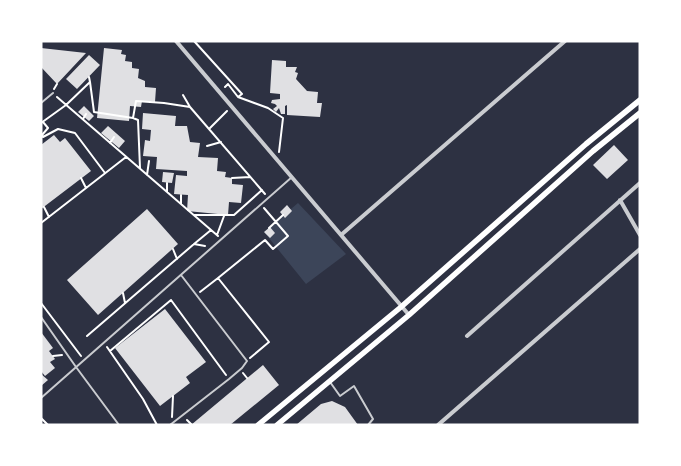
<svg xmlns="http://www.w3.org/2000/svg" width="681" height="466" font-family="'Noto Sans',sans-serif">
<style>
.green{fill:#3c4559}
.building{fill:#e0e0e3}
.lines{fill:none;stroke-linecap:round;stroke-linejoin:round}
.path{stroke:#fff;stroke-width:2}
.service{stroke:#caccd0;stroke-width:2}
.minor{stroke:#caccd0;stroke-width:4}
.secondary{stroke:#fff;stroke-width:5.5}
</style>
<rect width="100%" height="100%" fill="#2d3142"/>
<!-- green -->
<path class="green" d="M298 203 346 254 306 284 264 232Z"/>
<!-- building -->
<path class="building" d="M41 48 86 53 57 84 41 67Z
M104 48 122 50 121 54 126 55 125 61 132 62V68L139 69 138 78 145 81V87L156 88 155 102 142 101 141 107 130 106 129 121 97 118Z
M89 55 100 65 77 89 66 79Z
M272 60 286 61V67H297L295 72 298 73 296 79 307 91 318 92 317 103H322L320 117 287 115V105L285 106V114H281L279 108 276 112 273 109 277 106 275 104 271 103 272 100 280 99V94L270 93Z
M84 106 94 116 89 121 78 112Z
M143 113 176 116 175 126H187L190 142 200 143 198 157 218 158 217 171 226 172 225 177 232 178V184L243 185 241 203 229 202 228 215 187 211 188 195 174 194 176 175 187 176V171L156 169 157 157 143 156 145 140 150 141 151 130 142 129Z
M108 126 125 141 119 148 101 133Z
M54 135 60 142 65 138 91 171 41 209V145Z
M614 145 628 160 607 179 593 165Z
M163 172 174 173 172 183 162 182Z
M287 205 292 211 285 218 280 212Z
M147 209 178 244 98 315 67 280Z
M270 227 275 233 270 238 264 232Z
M165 309 206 362 186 377 190 383 160 406 115 348Z
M41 332 53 348 49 351 55 359 50 362 55 368 45 376 41 371Z
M263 365 279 385 230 425H191Z
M41 374 48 380 41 386Z
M332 401 345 407 358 425H296L321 404Z"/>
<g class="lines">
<!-- path -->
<path class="path" d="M194 41 242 94 238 97
M89 77 90 82
M225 87 228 84 238 97 268 108 283 118 279 152
M54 89 57 84
M183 95 190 107
M57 97 218 236
M133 118 138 120 140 168
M83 119 86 114
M43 122 48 128 42 135 43 137 58 129 75 133 105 173
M41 123 66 105 90 82 94 112 133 118 136 101 164 103 190 107 265 194
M209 129 227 111
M110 143 114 137
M207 146 221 142
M147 175 149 161
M81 178 86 188
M232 178 250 177
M167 192V183
M181 195V204
M44 207 49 217
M194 215H234L262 190
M41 223 126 157
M269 228 283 215
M217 235 224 216
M194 244 211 230
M173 249 177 259
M200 292 218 278
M123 293 125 303
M41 303 81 356
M87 336 194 244 205 246
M107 347 143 399 157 425
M110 351 171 300 226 375
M53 356 62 355
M250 358 269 342 218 278 265 240 273 249 288 236 264 208
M243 373 247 378
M172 417 173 396
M41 418 48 425
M187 420 191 424"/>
<!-- service -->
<path class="service" d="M41 103 53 93
M41 317 76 367 119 425
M330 382 340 396 354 386 373 419 368 425
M41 398 292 177
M170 425 229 379 242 368 247 361 181 275"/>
<!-- minor -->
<path class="minor" d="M176 41 409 315
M620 200 640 235
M341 235 565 41
M467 336 640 183
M438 425 640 249"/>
<!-- secondary -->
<path class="secondary" d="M258 425 401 307 586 144 640 100
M277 425 409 315 593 151 640 113"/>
</g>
<!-- border -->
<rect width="681" height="466" fill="none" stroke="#ffffff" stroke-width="85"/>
</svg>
